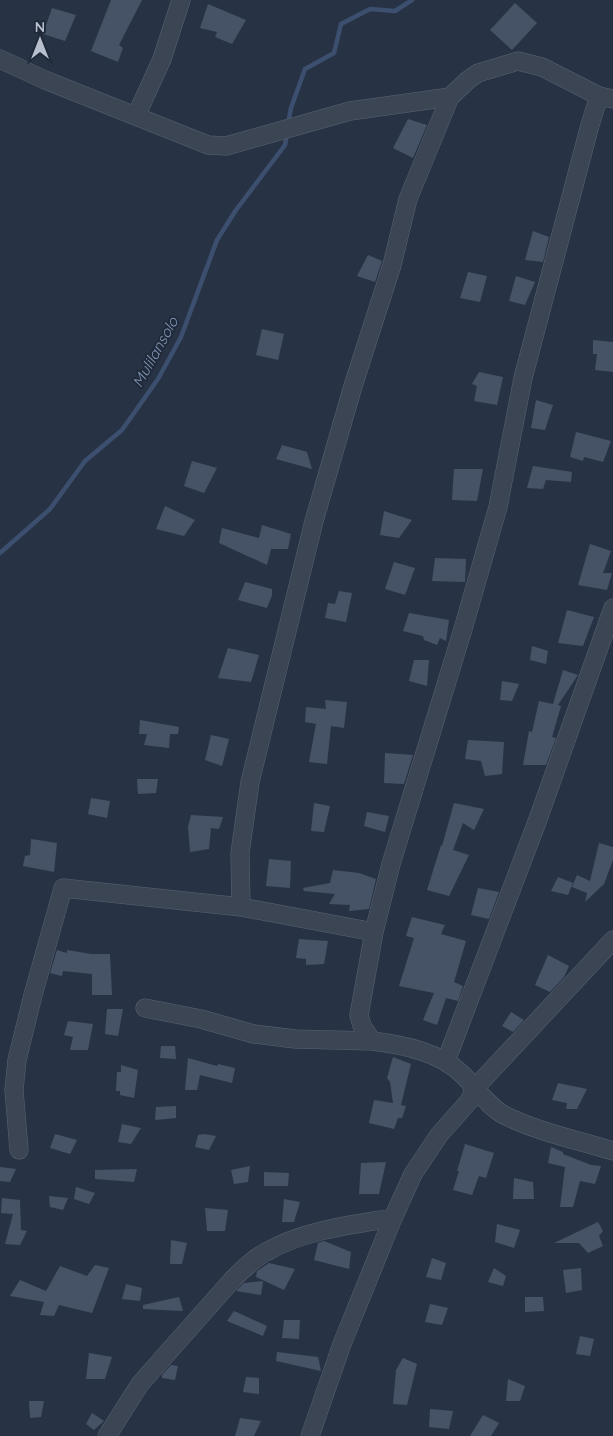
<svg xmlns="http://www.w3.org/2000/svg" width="613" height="1436" font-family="Quicksand,sans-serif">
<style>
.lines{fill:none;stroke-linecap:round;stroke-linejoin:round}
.stream{stroke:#3d4f6e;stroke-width:4.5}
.building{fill:#465367}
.street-casing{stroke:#5a6371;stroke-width:19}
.street{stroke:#3c4554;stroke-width:18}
.labels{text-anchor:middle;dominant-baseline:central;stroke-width:4;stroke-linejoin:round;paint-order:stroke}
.water-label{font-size:15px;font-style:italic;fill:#8095b5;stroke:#202a3a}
</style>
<rect width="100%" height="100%" fill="#273345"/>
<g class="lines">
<!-- stream -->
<path class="stream" d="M288 124 291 108 305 69 334 53 341 24 370 9 395 11 412 0
M0 553 50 509 85 461 122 430 158 379 181 337 217 240 236 210 285 145 287 134"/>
</g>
<!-- building -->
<path class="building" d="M111 0H142L119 45 123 48 118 62 91 51Z
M515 3 537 23 512 50 490 30Z
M208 4 246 20 232 44 215 37 217 32 200 28Z
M52 8 76 15 65 41 43 34Z
M408 119 427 125 413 158 393 148Z
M533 231 549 237 543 262 525 260Z
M368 255 382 261 375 282 357 276Z
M468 272 487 276 480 302 460 298Z
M516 276 535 282 525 305 509 301Z
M262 329 284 334 278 360 256 355Z
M593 340 613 342V372L595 370 597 354H593Z
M479 372 503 377 497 405 474 401 477 386 472 384Z
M536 400 553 405 545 430 531 428Z
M576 432 611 441 603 462 584 457 583 461 570 457Z
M282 445 307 452 312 469 276 459Z
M192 461 217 468 204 493 184 486Z
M533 466 572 472 571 482 546 480 543 489 527 488Z
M454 469H483L477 501 452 500Z
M165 506 195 520 184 536 156 529Z
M384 511 412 520 399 538 380 535Z
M262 525 291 534 288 549H271L267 565 219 543 222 528 259 538Z
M590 544 611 551 603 573H612L607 590 578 585Z
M435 558 466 559 465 582 432 581Z
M394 562 415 568 405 595 385 589Z
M245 582 272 589V595L267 608 238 600Z
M339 591 352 593 346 622 325 618 328 603 335 604Z
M567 610 594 617 583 646 558 643Z
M409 613 449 620 446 641 440 638 437 645 424 640 423 636 403 631Z
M532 646 548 651 546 664 530 660Z
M228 648 259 655 251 682 218 678Z
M414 660H429L427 686 409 681Z
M563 670 578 675 558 705 561 706 552 737 556 738 546 765H523L529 731 532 732 539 701 553 704Z
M502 681 519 684 512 701 500 700Z
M325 700 347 702 344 728 331 726 327 764 309 762 316 724 305 722 306 707 326 709Z
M140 720 179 727 178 734H170L169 748 144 745 147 734H139Z
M211 735 229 739 222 766 205 760Z
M468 740 504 742 502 774 485 776 481 761 465 759Z
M385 753 413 755 404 784 384 783Z
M137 779H158L156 793 138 794Z
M91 798 110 801 107 818 88 814Z
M314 803 330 806 324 832 311 831Z
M454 803 484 809 474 830 463 823 453 850 469 855 449 896 427 890 441 845 442 846Z
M367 812 389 816 385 832 364 826Z
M191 815 223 817 219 829 211 828 209 849 190 852 188 827Z
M31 839 57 843 54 872 23 866 25 856 30 855Z
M599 843 613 847V860L604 884 585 902 587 893 572 887 577 875 590 881Z
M269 859 291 861 290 888 266 886Z
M333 870 359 873 376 879 369 909 349 911 350 905 329 904 335 894 304 891 303 888 330 883Z
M558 877 573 883 568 895 551 891Z
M478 888 499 892 489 919 471 915Z
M412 917 445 925 441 934 466 941 454 982 463 986 458 1001 446 998 437 1025 423 1020 434 993 399 986 414 938 406 936Z
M299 939 328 941 324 964 306 965V959L296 958Z
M57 950 67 953V950L91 954H110L112 995H92V974L63 971 62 976 50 973Z
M548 955 569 966 564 977 550 992 535 985Z
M107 1009H123L118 1036 105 1034Z
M511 1012 524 1020 513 1032 502 1026Z
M68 1021 93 1024 88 1050H70L73 1037 64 1035Z
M161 1046H175L176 1059 160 1058Z
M393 1057 411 1064 401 1105 406 1106 402 1118H398L394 1129 369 1123 374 1100 393 1103 390 1082 387 1078Z
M188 1058 217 1066 218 1064 235 1068 232 1083 200 1075 197 1090H185Z
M121 1065 138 1070 134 1098 120 1095V1091H116L117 1072H121Z
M558 1083 587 1089 577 1109H566L567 1103 552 1100Z
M176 1106V1118L155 1120 156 1107Z
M122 1124 141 1128 131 1144 118 1142Z
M55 1134 77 1140 70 1154 50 1148Z
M204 1134 216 1136 209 1150 195 1147 198 1135Z
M465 1144 494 1153 486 1178 479 1176 472 1195 453 1190 459 1171H457Z
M551 1147 563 1152V1154L591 1165 601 1166 595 1184 580 1181 573 1207H560L565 1167 548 1163Z
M386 1162 379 1194H359L361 1163Z
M250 1166 248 1182 234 1184 231 1170Z
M0 1167 16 1169 10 1182 0 1181Z
M137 1169 134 1182 95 1179V1170Z
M264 1172 289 1173 288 1186H264Z
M514 1178 533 1182 534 1199H513Z
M76 1187 95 1193 89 1204 74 1199Z
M49 1196 68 1198 63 1210 50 1207Z
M2 1198 20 1200 21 1230 27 1231 20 1245 5 1244 13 1214 1 1213Z
M284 1199 300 1202 294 1222H282Z
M205 1208 228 1210 225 1231H207Z
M598 1222 603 1231 599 1236 603 1246 588 1253 579 1243H554Z
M497 1224 520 1230 514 1248 495 1242Z
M171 1240 187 1243 182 1264H170Z
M324 1241 351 1252 349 1269 314 1260 318 1243Z
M432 1258 446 1263 441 1280 426 1277Z
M269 1263 295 1269 284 1290 256 1277 257 1271Z
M95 1265 109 1268 92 1313 59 1305 54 1316 40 1315 44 1302 10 1296 20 1280 46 1291 60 1266 87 1276Z
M494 1268 506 1276 503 1286 488 1282Z
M581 1268 582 1290 566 1293 563 1270Z
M263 1281 261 1295 236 1291 244 1283Z
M126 1284 142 1288 140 1301 122 1299Z
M179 1297 183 1311 143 1309V1305Z
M525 1297H543L544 1311 525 1312Z
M430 1304 448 1308 442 1325 425 1322Z
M234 1311 267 1326 263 1336 227 1321Z
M284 1320H300L299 1339 282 1338Z
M580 1336 594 1339 590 1356 576 1354Z
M277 1352 318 1357 321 1371 276 1361Z
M89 1353 112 1357 105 1379H86Z
M403 1358 417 1364 407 1405 393 1404 396 1370Z
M171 1365 178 1366 175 1380 162 1378V1375Z
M246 1377 259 1378V1394L243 1392Z
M508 1379 525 1386 520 1401H506Z
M29 1401H44L41 1417 30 1418Z
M430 1409 453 1411 449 1429 429 1427Z
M92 1413 104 1421 94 1430 86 1424Z
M483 1415 499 1423 491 1436H470Z
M240 1418 261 1421 254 1436H235Z"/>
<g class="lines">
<!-- street casing -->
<g class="street-casing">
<path id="street" d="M0 59 45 80 208 145 226 146 350 111 450 97 468 80 478 73 518 61 542 67 599 96 613 99
M136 116 162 59 181 0
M241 907 240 853 250 782 314 521 353 386 392 265 408 199 450 97
M374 932 391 864 463 629 498 507 523 378 590 125 599 96
M145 1008 201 1019 254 1034 295 1039 372 1041
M446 1061 537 822 613 608
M19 1150 14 1090 17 1060 33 995 63 888 241 907 374 932 359 1015 362 1026 372 1041C404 1045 440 1052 463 1075 475 1087 489 1107 504 1115 538 1132 577 1140 613 1151
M107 1436 140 1384 233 1279C243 1269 253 1259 266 1252 304 1230 351 1225 393 1218
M310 1436 342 1344 393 1218 413 1174 439 1135 470 1100 474 1089 613 940"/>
</g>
<!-- street -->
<use href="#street" class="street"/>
</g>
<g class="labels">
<!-- water labels -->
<g class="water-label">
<text transform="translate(155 352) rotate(-61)">Mulilansolo</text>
</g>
</g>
<!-- north arrow -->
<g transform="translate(40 40)" stroke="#202a3a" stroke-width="4" paint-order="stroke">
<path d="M0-4L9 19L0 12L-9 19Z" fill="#b9c0cd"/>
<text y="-8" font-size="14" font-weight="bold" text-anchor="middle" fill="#b9c0cd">N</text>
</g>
</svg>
